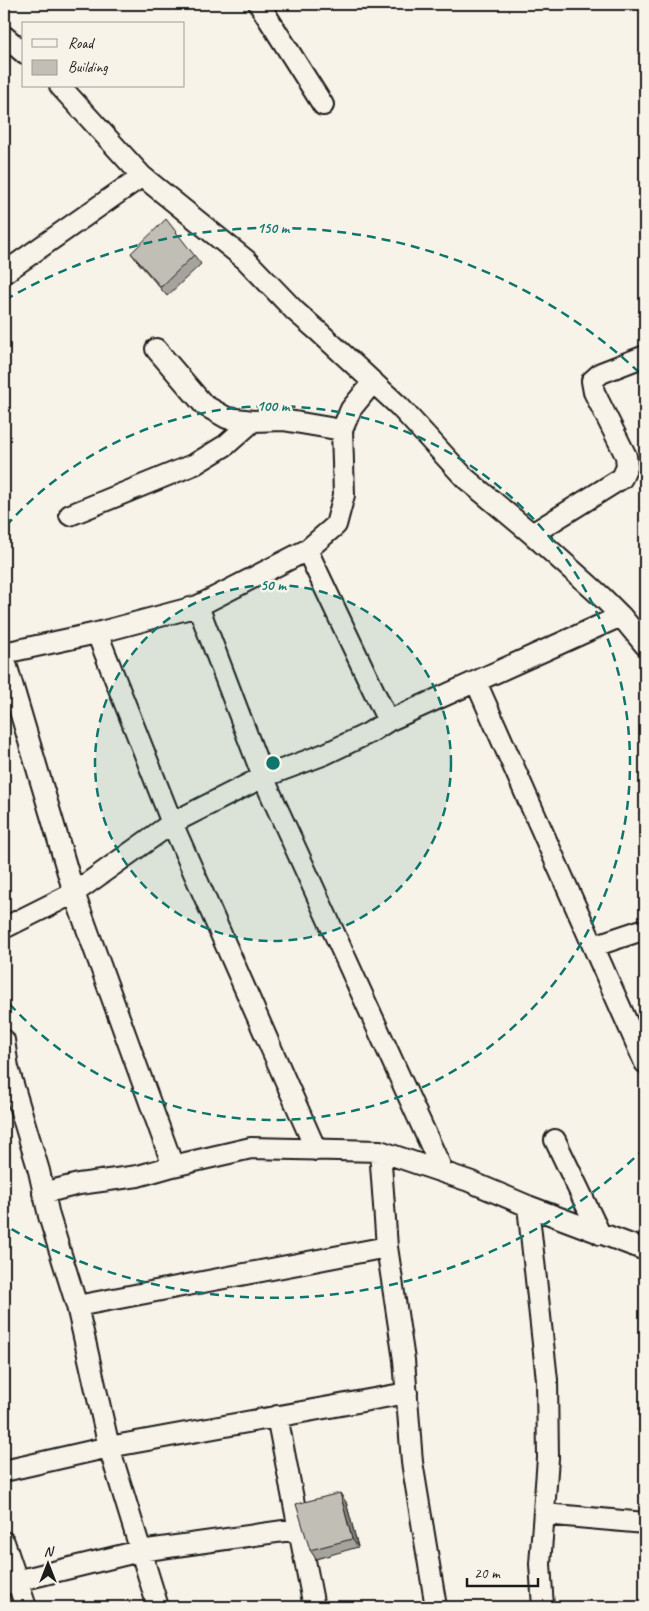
<svg xmlns="http://www.w3.org/2000/svg" width="649" height="1611" font-family="Caveat,sans-serif">
<style>
.lines{fill:none;stroke-linecap:round;stroke-linejoin:round}
.minor-casing{stroke:#1c1c1c;stroke-width:24}
.minor{stroke:#f7f3e8;stroke-width:20}
.wall{fill:#a5a39c;stroke:#1c1c1c}
.shaded-wall{fill:#86857f;stroke:#1c1c1c}
.building{fill:#c0beb5;stroke:#1c1c1c}
.ring{fill:none;stroke:#0f766e;stroke-width:2.5;stroke-dasharray:9 6}
.centre{fill:#0f766e;stroke:#f7f3e8;stroke-width:2.5}
.ring-label{font-size:15px;text-anchor:middle;font-weight:bold;fill:#0f766e;stroke:#f7f3e8;stroke-width:5;stroke-linejoin:round;paint-order:stroke}
</style>
<rect width="100%" height="100%" fill="#f7f3e8"/>
<filter id="ink" filterUnits="userSpaceOnUse"><feTurbulence type="fractalNoise" baseFrequency=".02" numOctaves="2"/><feDisplacementMap in="SourceGraphic" scale="10" xChannelSelector="R" yChannelSelector="G"/><feConvolveMatrix kernelMatrix="1 2 1 2 8 2 1 2 1" color-interpolation-filters="sRGB"/></filter>
<g filter="url(#ink)">
<g class="lines">
<!-- minor casing -->
<g class="minor-casing">
<path id="minor" d="M259 4 323 105
M4 36 24 53
M60 86 142 176 246 260 295 311 318 331 400 407 465 478 532 534 603 598 621 616 645 645
M4 273 142 176
M156 349 204 405 227 418 253 421 283 420 342 430
M70 515 195 464 226 445 253 421
M532 534 622 478 627 467 626 456 594 392 592 381 601 373 645 356
M307 550 388 721
M198 606 263 777 443 1172
M97 633 172 823 316 1150
M4 653 97 633 198 606 307 550 336 525 344 495 342 430 351 409 373 382
M4 657 74 893 173 1166
M476 682 645 1063
M4 928 74 893 172 823 263 777 325 754 369 733 388 721 621 616
M594 946 645 929
M4 1040 8 1068 39 1171 49 1216 77 1306 109 1447 158 1607
M555 1140 600 1234
M380 1151 387 1247 404 1360 412 1462 436 1607
M43 1193 79 1184 138 1176 173 1166 251 1148 380 1151 469 1181 528 1206 645 1250
M528 1206 547 1380 548 1458 540 1564 543 1607
M77 1306 387 1247
M277 1416 314 1607
M4 1471 109 1447 407 1393
M544 1514 645 1523
M4 1542 26 1607
M4 1584 140 1551 298 1529"/>
</g>
<!-- minor -->
<use href="#minor" class="minor"/>
</g>
<!-- wall -->
<path class="wall" d="M131 253 194 255 201 264 167 296 137 261Z
M346 1502 358 1547 316 1559 310 1550Z"/>
<!-- shaded-wall -->
<path class="shaded-wall" d="M340 1493 346 1502 358 1547 352 1539Z"/>
<!-- building -->
<path class="building" d="M166 219 194 255 161 287 131 253Z
M340 1493 352 1539 310 1550 296 1504Z"/>
</g>
<!-- distance rings -->
<circle cx="273" cy="763" r="178" fill="#0f766e" fill-opacity=".12"/>
<g class="ring">
<circle cx="273" cy="763" r="178"/>
<path d="M6 526A357 357 0 1 1 6 1000"/>
<path d="M645 1148A535 535 0 0 1 6 1226M5 300A535 535 0 0 1 645 378"/>
</g>
<circle cx="273" cy="763" r="8" class="centre"/>
<g class="ring-label">
<text x="273" y="233">150 m</text>
<text x="273" y="411">100 m</text>
<text x="273" y="590">50 m</text>
</g>
<!-- margin -->
<rect width="649" height="1611" fill="none" stroke="#f7f3e8" stroke-width="20"/>
<rect x="10" y="10" width="629" height="1591" fill="none" stroke="#1c1c1c" stroke-width="2" filter="url(#ink)"/>
<!-- legend -->
<rect x="22" y="22" width="162" height="65" fill="#f7f3e8" stroke="#9f9d96"/>
<rect x="32" y="39" width="25" height="8" fill="#f7f3e8" stroke="#9f9d96"/>
<text x="68" y="48" font-size="15" fill="#1c1c1c">Road</text>
<rect x="32" y="60" width="25" height="15" fill="#c0beb5" stroke="#9f9d96"/>
<text x="68" y="72" font-size="15" fill="#1c1c1c">Building</text>
<!-- north arrow -->
<g transform="translate(48 1564)" stroke="#f7f3e8" stroke-width="4" paint-order="stroke">
<path d="M0-4L9 19L0 12L-9 19Z" fill="#1c1c1c"/>
<text y="-8" font-size="14" font-weight="bold" text-anchor="middle" fill="#1c1c1c">N</text>
</g>
<!-- scale -->
<path d="M467 1578v8h71v-8" fill="none" stroke="#1c1c1c" stroke-width="2.5"/>
<text x="474" y="1578" font-size="15" fill="#1c1c1c" stroke="#f7f3e8" stroke-width="4" paint-order="stroke">20 m</text>
</svg>
